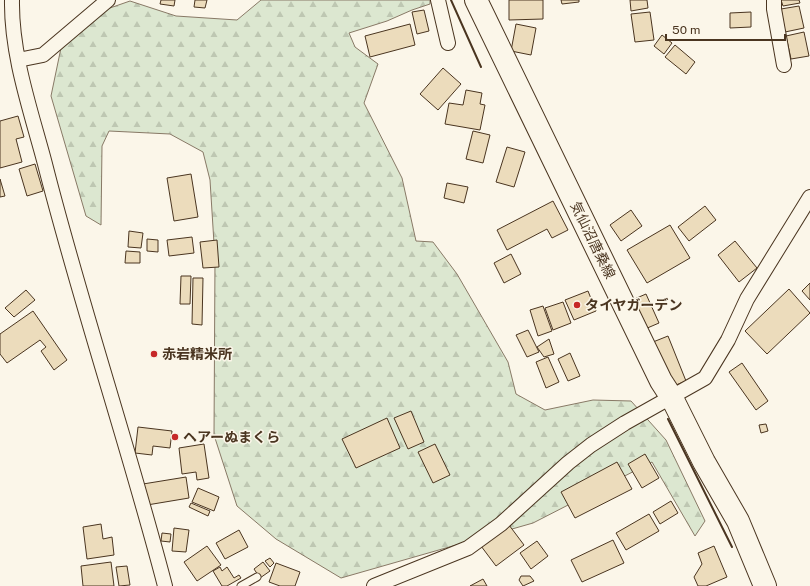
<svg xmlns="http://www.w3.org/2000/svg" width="810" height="586" font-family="'Public Sans','Noto Sans JP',sans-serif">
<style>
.forest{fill:url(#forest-firs);stroke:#887966}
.building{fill:#ecdcbc;stroke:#4a3520}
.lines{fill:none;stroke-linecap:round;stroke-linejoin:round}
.service-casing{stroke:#4a3520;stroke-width:9}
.minor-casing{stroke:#4a3520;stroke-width:16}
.primary-casing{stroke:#4a3520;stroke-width:24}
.service{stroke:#fbf6e9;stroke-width:7}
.minor{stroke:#fbf6e9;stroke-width:14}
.primary{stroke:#fbf6e9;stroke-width:22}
.wall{stroke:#4a3520;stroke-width:2}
.poi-dot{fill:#c62828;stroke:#fbf6e9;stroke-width:1.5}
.labels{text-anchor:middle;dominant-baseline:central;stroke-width:3;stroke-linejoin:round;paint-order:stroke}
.street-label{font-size:14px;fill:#4a3520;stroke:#fbf6e9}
.poi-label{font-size:14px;font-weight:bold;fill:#4a3520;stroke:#fbf6e9;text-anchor:start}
</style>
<defs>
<pattern id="forest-firs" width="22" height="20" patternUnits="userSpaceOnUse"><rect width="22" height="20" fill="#dce7d0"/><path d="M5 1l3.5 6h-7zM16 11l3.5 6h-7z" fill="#bec7b2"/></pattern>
</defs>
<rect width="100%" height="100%" fill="#fbf6e9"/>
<!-- forest -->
<path class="forest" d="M261 0H430V4L412 10 387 21 349 33 355 47 378 64 364 103 402 178 416 241 433 242 457 274 508 362 516 394 545 410 593 400 631 401 666 440 705 521 695 536 652 462 533 523 341 578 276 539 237 506 214 435 215 259 210 180 203 152 170 134 109 131 102 146 101 225 86 216 51 96 62 43 84 17 130 1 176 16 237 20Z"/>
<!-- building -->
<path class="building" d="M161 0H175L174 6 160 4Z
M195 0H207L205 8 194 7Z
M509 0H543V19L509 20Z
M561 0H579V2L562 4Z
M630 0H647L648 8 631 11Z
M781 0H799L800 3 783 6Z
M799 6 804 28 785 32 781 9Z
M424 10 429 31 417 34 412 12Z
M650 12 654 40 635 42 631 14Z
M751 12V27L730 28V13Z
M410 24 415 45 370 57 365 36Z
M516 24 536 28 531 55 511 51Z
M804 32 809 56 791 59 786 36Z
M662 35 672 43 664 54 654 46Z
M675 45 695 62 686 74 665 57Z
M443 68 461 84 438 110 420 94Z
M466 90 482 93 480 104 485 105 480 130 445 124 449 103 463 105Z
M18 116 24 137 16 139 22 162 0 168V121Z
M473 131 490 135 483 163 466 159Z
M507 147 525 152 514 187 496 182Z
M35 164 43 191 27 196 19 169Z
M191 174 198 217 174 221 167 178Z
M0 179 5 196 0 197Z
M447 183 468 187 464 203 444 198Z
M553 201 568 230 552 238 547 229 507 250 497 230Z
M705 206 716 220 689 241 678 227Z
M631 210 642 226 621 241 610 225Z
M670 225 690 258 647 283 627 250Z
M129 231 143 233 141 248 128 247Z
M192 237 194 253 169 256 167 240Z
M147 239 158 240V252L147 251Z
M217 240 219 267 203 268 200 242Z
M735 241 757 268 739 282 718 255Z
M126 251 140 252V263H125Z
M511 254 521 274 504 283 494 263Z
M181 276H191L190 304H180Z
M193 278H203L202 325 192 324Z
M810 283V300L802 291Z
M789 289 810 313 767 354 745 331Z
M26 290 35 300 14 317 5 308Z
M588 291 596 311 574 320 565 300Z
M646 294 659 323 645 329 632 300Z
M563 302 571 323 553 330 545 308Z
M543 306 552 331 538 336 530 310Z
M33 311 67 360 54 370 41 351 46 347 40 340 7 363 0 354V334Z
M528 330 539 352 527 357 516 335Z
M668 336 686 381 671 387 653 342Z
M549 339 554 354 544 357 537 347Z
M570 353 580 376 568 381 558 359Z
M548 357 559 382 546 388 536 362Z
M742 363 768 401 756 410 729 372Z
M411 411 424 442 408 449 394 418Z
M387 418 400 448 356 468 342 439Z
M766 424 768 431 761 433 759 425Z
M138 427 172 431 170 448 153 446 152 455 135 453Z
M204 444 209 478 197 480 196 472 182 474 179 448Z
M435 444 450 475 433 483 418 452Z
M645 454 659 478 642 488 628 464Z
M617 462 632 489 575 518 561 492Z
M186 477 189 498 147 505 143 484Z
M198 488 219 497 214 511 192 502Z
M671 501 678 513 660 524 653 512Z
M191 503 210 511 208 516 189 507Z
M649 514 659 531 626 550 616 533Z
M101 524 103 539 112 537 114 555 87 559 83 527Z
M509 525 524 545 496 566 481 546Z
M174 528 189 530 186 552 172 551Z
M239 530 248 547 225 559 216 543Z
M162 533 171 534 170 542 161 541Z
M613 540 624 563 582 582 571 560Z
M537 541 548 556 531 569 520 553Z
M207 546 221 565 197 581 184 562Z
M714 546 727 577 706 586H698L694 577 702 564 698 553Z
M270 558 274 563 270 567 265 561Z
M111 562 114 586H83L81 566Z
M263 562 270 571 260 578 254 569Z
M276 563 300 572 295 586H280L269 582Z
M127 566 130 585 119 586 116 567Z
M220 567 222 571 227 567 234 578 239 575 241 578 227 586H222L213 571Z
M521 576H530L534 581 523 586 519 580Z
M483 579 487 586H470Z"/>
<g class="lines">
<!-- service casing -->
<g class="service-casing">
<path id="service" d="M241 586 257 577"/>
</g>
<!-- minor casing -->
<g class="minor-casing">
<path id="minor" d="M12 0C11 55 31 111 45 164 81 306 128 444 165 586
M438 0 448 43
M774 0V9L784 65
M18 60 43 55 108 0
M374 586 468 548 501 524 568 463 591 445 625 423 705 378 728 340 747 299 810 197"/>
</g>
<!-- primary casing -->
<g class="primary-casing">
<path id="primary" d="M476 0 661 381 672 398 704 462 738 521 765 586"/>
</g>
<!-- service -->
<use href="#service" class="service"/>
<!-- minor -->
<use href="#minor" class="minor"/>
<!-- primary -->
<use href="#primary" class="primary"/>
<!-- wall -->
<path class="wall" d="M451 0 481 67
M668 419 732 547"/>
</g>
<!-- markers -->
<g class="poi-dot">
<circle cx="577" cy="305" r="4"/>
<circle cx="154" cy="354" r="4"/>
<circle cx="175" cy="437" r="4"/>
</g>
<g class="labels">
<!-- street labels -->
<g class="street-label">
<text transform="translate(593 240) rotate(64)">気仙沼唐桑線</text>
</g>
<!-- poi labels -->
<g class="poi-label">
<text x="585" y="305">タイヤガーデン</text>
<text x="162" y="354">赤岩精米所</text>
<text x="183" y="437">ヘアーぬまくら</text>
</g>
</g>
<!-- scale -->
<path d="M666 34v6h119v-6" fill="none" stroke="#4a3520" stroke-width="2"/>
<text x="672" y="34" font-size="12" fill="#4a3520" stroke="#fbf6e9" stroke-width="3" paint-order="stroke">50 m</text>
</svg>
